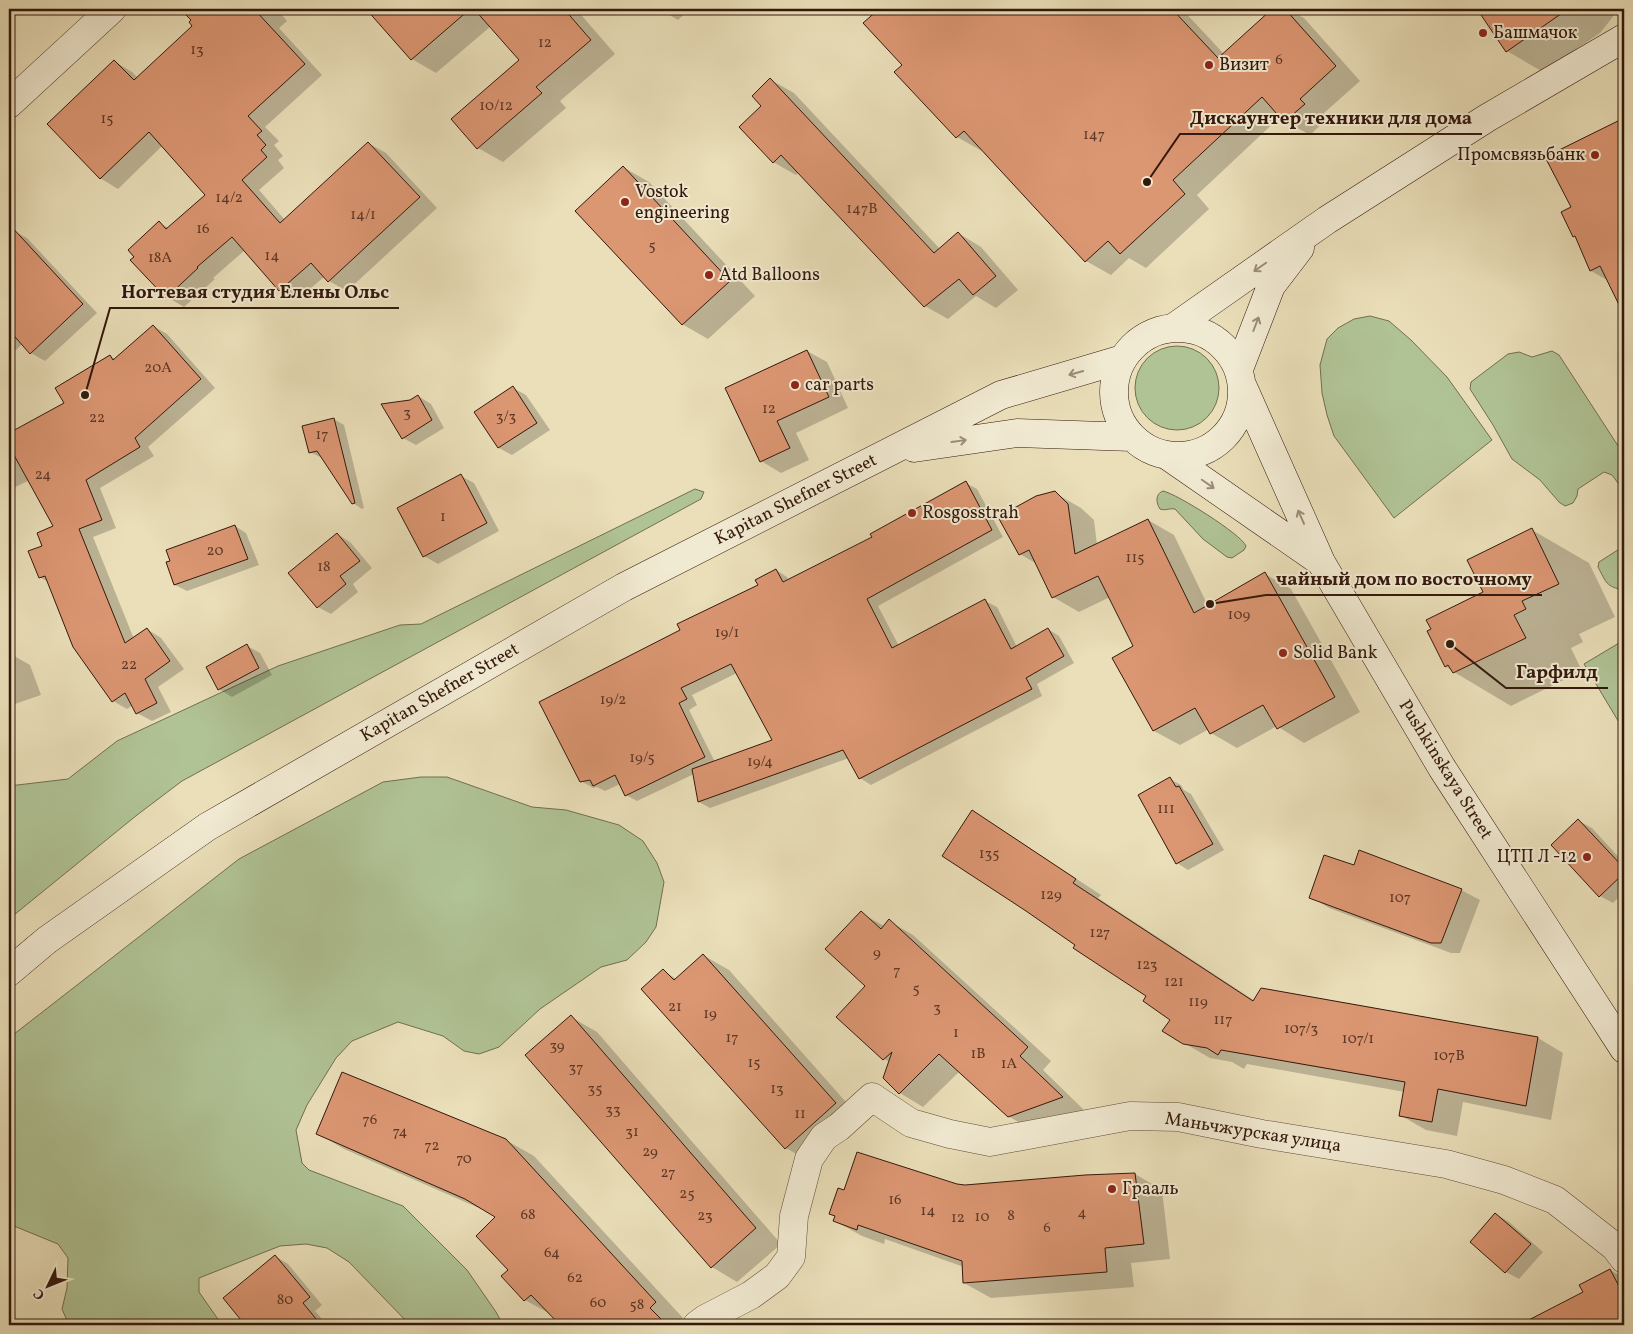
<svg xmlns="http://www.w3.org/2000/svg" width="1633" height="1334" font-family="Vollkorn,serif">
<style>
.green{fill:#b0c395;stroke:#726e50}
.shadow{fill:#0003;fill-rule:evenodd}
.building{fill:#db9672;stroke:#33180c}
.lines{fill:none;stroke-linecap:round;stroke-linejoin:round}
.street-casing{stroke:#614a37;stroke-width:29}
.secondary-casing{stroke:#33180c;stroke-width:29}
.street{stroke:#f1ead2;stroke-width:28}
.secondary{stroke:#f1ead2;stroke-width:28}
.oneway{stroke:#9c8c79}
.poi-dot{fill:#8f2418;stroke:#f1ead2;stroke-width:2}
.labels{text-anchor:middle;dominant-baseline:central;stroke-width:4;stroke-linejoin:round;paint-order:stroke}
.number-label{font-size:15px;fill:#5d3826}
.poi-label{font-size:18px;fill:#33180c;stroke:#f1ead2;text-anchor:start}
.street-label{font-size:18px;fill:#33180c;stroke:#f1ead2}
.leader{fill:none;stroke:#33180c;stroke-width:2}
.callout-dot{fill:#33180c;stroke:#f1ead2;stroke-width:2}
.callout-label{font-size:19px;text-anchor:middle;font-weight:bold;fill:#33180c;stroke:#f1ead2;stroke-width:4;stroke-linejoin:round;paint-order:stroke}
</style>
<rect width="100%" height="100%" fill="#eadfb9"/>
<filter id="stains"><feTurbulence type="fractalNoise" baseFrequency=".004" numOctaves="4"/><feColorMatrix values="0 0 0 0 .2 0 0 0 0 .09 0 0 0 0 .02 0 0 0 .5 -.17"/></filter>
<radialGradient id="worn" r=".72"><stop offset=".6" stop-color="#630" stop-opacity="0"/><stop offset="1" stop-color="#630" stop-opacity=".3"/></radialGradient>
<!-- green -->
<path class="green" d="M1370 316 1389 321 1411 340 1447 377 1492 440 1394 518 1334 436 1327 415 1322 393 1320 365 1327 339 1338 328 1354 319Z
M1135 388a42 42 0 1 1 84 0a42 42 0 1 1-84 0Z
M1552 351 1559 355 1624 455V491L1612 475 1604 472 1578 489 1577 496 1573 503 1565 506 1559 502 1540 480 1512 459 1493 425 1470 389 1471 382 1508 354 1519 352 1532 357Z
M695 489 704 492 701 499 182 781 137 815 9 919V786L68 779 117 741 278 666 400 625 421 624Z
M1163 491C1177 494 1241 534 1246 546L1244 550 1232 558 1227 557 1203 539 1175 509C1169 508 1165 511 1160 509 1156 503 1155 494 1163 491Z
M1624 546V590C1606 587 1606 582 1598 567L1599 562Z
M1619 643 1624 652V721L1620 724 1584 664Z
M421 777H447L532 807 566 810 619 825 643 841 657 863 664 882 656 927 646 942 627 960 601 967 540 1009 499 1047 479 1054 464 1051 443 1036 398 1022 352 1041 336 1058 307 1105 296 1130 302 1163 309 1170 403 1206 467 1270 496 1312 503 1325H410L349 1262 327 1248 306 1244 280 1246 199 1278V1292L222 1325H69L62 1309 67 1288 68 1258 58 1244 9 1224V1038L239 859 383 782Z"/>
<!-- shadow -->
<path class="shadow" d="M182 9H277L287 21 279 28 322 75 265 127 279 141 274 145 283 156 278 160 284 168 259 190 285 220 368 143 386 153 437 208 347 291 329 281 325 276 297 300 280 290 245 250 213 278 215 279 184 307 167 297 159 223 169 228 207 195 163 145 118 189 100 178 114 61 132 72 138 78 194 26 193 20Z
M368 9H576L615 54 560 101 566 108 503 162 478 148 520 61 491 26 436 73 412 59Z
M659 9H690L678 20Z
M881 9H1182L1224 54 1274 9H1287L1304 18 1360 81 1324 113 1328 118 1310 135 1285 121 1281 116 1197 195 1209 209 1146 268 1129 258 1111 275 1086 261 983 150 982 151 957 137 904 65 865 23Z
M1482 9H1617L1612 18 1600 33 1543 72 1507 51 1480 10Z
M771 80 794 93 940 249 958 233 981 247 1018 290 996 308 976 296 948 319 925 306 799 172 796 175 773 162 763 107Z
M1624 119V312L1609 281 1591 271 1576 237 1574 236 1573 207 1546 158Z
M623 167 649 182 755 296 708 339 682 324Z
M12 230 27 238 97 313 45 361 31 353 22 344 9 357V233Z
M153 326 167 334 215 388 148 447 154 456 100 488 116 528 93 537 134 639 147 629 161 638 184 669 158 687 171 712 152 721 137 713 133 705 127 709 113 701 48 582 40 577 44 546 55 526 30 480 9 490V434L65 403 110 356 115 359Z
M807 351 827 362 848 408 796 433 809 460 781 473 761 461 727 388Z
M513 388 526 395 550 430 512 455 499 448 476 412Z
M418 396 431 404 444 428 416 445 403 438 411 401Z
M334 419 344 425 364 508 362 509 353 503 322 457H320L310 452Z
M461 476 474 483 499 531 438 564 424 556Z
M966 483 977 489 1003 537 878 606 899 646 985 601 997 607 1017 647 1048 629 1059 636 1074 663 1037 684 1042 696 871 785 860 778 849 758 710 808 699 802 694 774 637 801 626 795 620 784 605 791 597 787 593 788 581 781 682 631 759 586 776 570 787 577 789 581 873 537ZM737 673 773 741 715 762 689 710 697 705 692 695Z
M1055 493 1081 508 1094 520 1097 545 1148 520 1174 535 1208 606 1265 574 1291 589 1360 712 1304 743 1277 726 1237 748 1211 733 1209 729 1180 745 1154 731 1114 659 1135 647 1110 597 1079 612 1053 597 1037 564 1020 554 999 517Z
M235 526 246 533 259 565 187 591 175 585 172 562Z
M1532 530 1589 563 1615 617 1579 634 1583 642 1571 648 1582 671 1511 706 1454 672 1445 666 1485 593Z
M337 534 350 542 372 568 353 584 358 592 331 614 318 607Z
M247 646 260 653 272 675 232 697 219 689Z
M9 653 30 665 41 695 9 706Z
M1170 779 1181 785 1184 790 1191 794 1224 850 1188 870 1177 863Z
M972 812 998 827 1101 895 1098 898 1255 1001 1538 1038 1563 1053 1551 1120 1463 1102 1457 1136 1426 1130 1400 1115 1405 1092 1247 1064 1244 1069 1232 1062 1210 1058 1184 1043 1171 1019 1148 996 1077 945Z
M1579 821 1592 828 1624 863V892L1613 903 1600 896Z
M1355 867 1461 890 1480 900 1460 953H1451L1329 908 1311 897Z
M861 913 884 926 889 921 913 935 1051 1061 1043 1070 1085 1111 1032 1130 1008 1116 960 1071 923 1107 900 1093 890 1062 884 1059 867 986Z
M703 955 729 970 861 1119 812 1163 786 1148 643 989 663 971 677 979Z
M571 1017 597 1032 781 1244 737 1282 712 1267Z
M317 1133 506 1140 534 1156 683 1318 677 1324 678 1325H562L552 1315 525 1300 510 1270 497 1216 344 1149Z
M1135 1174 1162 1190 1170 1259 1131 1263 1134 1287 991 1298 964 1283V1267L885 1239 884 1244 862 1236 835 1221 836 1217 831 1214 845 1191 956 1185 965 1186 1085 1176Z
M1496 1214 1509 1222 1543 1252 1519 1279 1506 1272Z
M275 1256 288 1264 322 1305 315 1311 327 1325H247L225 1298Z
M1610 1270 1622 1277 1624 1281V1325H1532L1528 1322 1584 1292Z"/>
<!-- building -->
<path class="building" d="M180 9H254L305 64 248 116 262 131 257 135 266 145 261 150 267 157 242 180 280 223 368 142 420 197 328 282 311 263 279 291 232 237 197 267 198 268 166 298 130 260 134 257 128 250 159 221 166 229 205 195 149 132 100 179 47 124 114 60 134 80 192 26 189 22 191 20Z
M366 9H470L411 60Z
M474 9H564L591 40 536 87 542 93 477 149 451 119 519 60Z
M879 9H1172L1218 58 1272 9H1285L1336 66 1300 99 1305 104 1284 122 1262 97 1173 180 1185 194 1120 254 1108 241 1085 262 964 131 956 138 894 72 902 65 863 23Z
M1477 9H1568L1506 52Z
M770 78 934 253 958 232 996 276 973 295 959 279 924 307 781 155 773 163 739 127 761 106 752 96Z
M1624 118V315L1600 266 1590 271 1575 236 1573 237 1561 212 1571 207 1545 157Z
M623 166 730 281 682 325 575 211Z
M9 224 83 304 30 354 9 330Z
M153 325 201 379 135 438 140 447 86 480 102 520 79 529 125 643 147 628 170 661 145 679 157 703 136 714 125 693 112 702 73 647 45 576 39 578 28 551 42 546 37 533 53 526 9 446V433L64 403 55 388 110 355 113 360Z
M807 350 829 397 777 421 790 448 760 462 725 388Z
M513 386 537 423 498 448 474 412Z
M418 395 432 420 402 439 381 404 410 400Z
M334 418 355 503 352 504 317 451 309 453 302 426Z
M461 474 487 523 423 557 397 508Z
M966 481 992 530 867 599 892 648 985 599 1011 649 1048 628 1064 656 1026 678 1032 689 859 779 843 750 698 802 692 769 772 740 731 664 681 688 687 699 679 703 705 757 625 796 615 775 593 786 590 780 580 782 539 702 680 630 677 624 758 585 755 580 776 569 783 582 872 537 870 534Z
M1055 491 1068 504 1075 554 1148 519 1194 613 1265 572 1335 697 1277 729 1263 705 1210 734 1195 708 1153 731 1112 658 1133 646 1098 576 1052 598 1029 550 1019 555 998 517 1036 496Z
M235 525 248 559 174 585 166 562 170 561 166 550Z
M1532 528 1559 584 1522 601 1526 609 1514 615 1526 638 1453 673 1448 665 1445 667 1427 631 1431 629 1426 620 1483 592 1467 560Z
M337 533 360 561 340 576 346 584 317 608 288 573Z
M247 644 259 668 218 690 206 667Z
M1170 777 1176 787 1179 786 1213 844 1176 864 1138 795Z
M972 810 1076 879 1073 883 1253 1001 1261 988 1538 1037 1526 1106 1438 1089 1432 1122 1399 1116 1405 1082 1221 1050 1218 1055 1207 1048 1183 1044 1162 1031 1170 1020 1143 1001 1146 996 1073 948 1075 945 1026 911 942 856Z
M1578 819 1624 868V873L1599 897 1551 845Z
M1359 850 1462 889 1441 943H1431L1309 898 1324 855 1354 865Z
M861 911 881 929 889 919 1028 1047 1020 1056 1063 1097 1008 1117 939 1054 899 1094 883 1078 892 1052 883 1060 836 1017 865 986 825 949Z
M703 954 836 1103 785 1149 641 989 663 969 674 980Z
M571 1015 756 1228 711 1268 525 1055Z
M342 1072 506 1139 656 1302 650 1308 667 1325H560L531 1295 524 1301 501 1276 508 1270 476 1236 495 1217 465 1199 316 1134Z
M857 1152 957 1184 965 1185 1085 1175 1135 1173 1144 1244 1105 1248 1107 1272 963 1283 962 1261 858 1225 857 1230 833 1221 835 1216 829 1214 838 1188 844 1190Z
M1495 1213 1531 1244 1505 1273 1470 1242Z
M275 1255 310 1297 303 1303 321 1325H245L223 1298Z
M1610 1269 1624 1296V1325H1519L1583 1292 1579 1285Z"/>
<g class="lines">
<!-- street casing -->
<g class="street-casing">
<path id="street" d="M9 104 112 9
M697 1325 705 1319 751 1295 777 1276 791 1257 794 1216 809 1159 824 1137 839 1127 872 1097 911 1123 950 1134 990 1142 1130 1116 1178 1117 1262 1134 1446 1164 1504 1180 1555 1200 1615 1247 1624 1259"/>
</g>
<!-- secondary casing -->
<g class="secondary-casing">
<path id="secondary" d="M1173 328 1327 220 1487 118 1624 38
M1114 392a64 64 0 1 1 128 0a64 64 0 1 1-128 0Z
M1239 369 1271 286 1300 248
M1243 387 1321 562 1442 768 1624 1049
M914 448 1017 433 1132 437
M1168 456 1321 562
M9 972 47 940 207 827 624 587 1001 395 1123 359"/>
</g>
<!-- street -->
<use href="#street" class="street"/>
<!-- secondary -->
<use href="#secondary" class="secondary"/>
</g>
<!-- one-way arrows -->
<defs><path id="oneway-shaft" d="M-6 0H5M1.5-3L5.5 0L1.5 3" fill="none" stroke-width="1.6" stroke-linecap="round" stroke-linejoin="round" transform="scale(1.25)"/></defs>
<g class="oneway">
<use href="#oneway-shaft" transform="translate(1260 267) rotate(145)"/>
<use href="#oneway-shaft" transform="translate(1256 324) rotate(-69)"/>
<use href="#oneway-shaft" transform="translate(1076 373) rotate(164)"/>
<use href="#oneway-shaft" transform="translate(959 441) rotate(-8)"/>
<use href="#oneway-shaft" transform="translate(1208 484) rotate(35)"/>
<use href="#oneway-shaft" transform="translate(1301 517) rotate(-114)"/>
</g>
<!-- markers -->
<g class="poi-dot">
<circle cx="1483" cy="33" r="5"/>
<circle cx="1209" cy="65" r="5"/>
<circle cx="1595" cy="155" r="5"/>
<circle cx="625" cy="202" r="5"/>
<circle cx="709" cy="275" r="5"/>
<circle cx="795" cy="385" r="5"/>
<circle cx="912" cy="513" r="5"/>
<circle cx="1283" cy="653" r="5"/>
<circle cx="1587" cy="857" r="5"/>
<circle cx="1112" cy="1189" r="5"/>
</g>
<g class="labels">
<!-- number labels -->
<g class="number-label">
<text x="545" y="43">12</text>
<text x="197" y="50">13</text>
<text x="1279" y="60">6</text>
<text x="496" y="106">10/12</text>
<text x="107" y="119">15</text>
<text x="1094" y="135">147</text>
<text x="229" y="198">14/2</text>
<text x="862" y="209">147В</text>
<text x="363" y="215">14/1</text>
<text x="203" y="229">16</text>
<text x="652" y="246">5</text>
<text x="272" y="256">14</text>
<text x="160" y="258">18А</text>
<text x="158" y="368">20А</text>
<text x="769" y="409">12</text>
<text x="407" y="413">3</text>
<text x="506" y="417">3/3</text>
<text x="97" y="418">22</text>
<text x="322" y="435">17</text>
<text x="43" y="475">24</text>
<text x="443" y="517">1</text>
<text x="215" y="551">20</text>
<text x="1135" y="558">115</text>
<text x="324" y="567">18</text>
<text x="1239" y="615">109</text>
<text x="727" y="633">19/1</text>
<text x="129" y="665">22</text>
<text x="613" y="700">19/2</text>
<text x="642" y="758">19/5</text>
<text x="760" y="762">19/4</text>
<text x="1166" y="809">111</text>
<text x="989" y="854">135</text>
<text x="1051" y="895">129</text>
<text x="1400" y="898">107</text>
<text x="1100" y="933">127</text>
<text x="877" y="953">9</text>
<text x="1147" y="965">123</text>
<text x="897" y="971">7</text>
<text x="1174" y="982">121</text>
<text x="916" y="989">5</text>
<text x="1198" y="1002">119</text>
<text x="675" y="1007">21</text>
<text x="937" y="1008">3</text>
<text x="710" y="1014">19</text>
<text x="1223" y="1020">117</text>
<text x="1301" y="1029">107/3</text>
<text x="956" y="1033">1</text>
<text x="732" y="1038">17</text>
<text x="1358" y="1039">107/1</text>
<text x="557" y="1046">39</text>
<text x="978" y="1054">1В</text>
<text x="1449" y="1056">107В</text>
<text x="754" y="1063">15</text>
<text x="1009" y="1064">1А</text>
<text x="576" y="1068">37</text>
<text x="595" y="1089">35</text>
<text x="777" y="1089">13</text>
<text x="613" y="1110">33</text>
<text x="800" y="1114">11</text>
<text x="370" y="1120">76</text>
<text x="400" y="1132">74</text>
<text x="632" y="1132">31</text>
<text x="432" y="1146">72</text>
<text x="650" y="1152">29</text>
<text x="464" y="1159">70</text>
<text x="668" y="1173">27</text>
<text x="687" y="1194">25</text>
<text x="895" y="1200">16</text>
<text x="928" y="1211">14</text>
<text x="1082" y="1213">4</text>
<text x="528" y="1215">68</text>
<text x="705" y="1216">23</text>
<text x="1011" y="1216">8</text>
<text x="982" y="1217">10</text>
<text x="958" y="1218">12</text>
<text x="1047" y="1228">6</text>
<text x="552" y="1253">64</text>
<text x="575" y="1278">62</text>
<text x="285" y="1300">80</text>
<text x="598" y="1303">60</text>
<text x="637" y="1305">58</text>
</g>
<!-- poi labels -->
<g class="poi-label">
<text x="1493" y="33">Башмачок</text>
<text x="1219" y="65">Визит</text>
<text x="1585" y="155" text-anchor="end">Промсвязьбанк</text>
<text x="635" y="192">Vostok<tspan x="635" dy="21">engineering</tspan></text>
<text x="719" y="275">Atd Balloons</text>
<text x="805" y="385">car parts</text>
<text x="922" y="513">Rosgosstrah</text>
<text x="1293" y="653">Solid Bank</text>
<text x="1577" y="857" text-anchor="end">ЦТП Л -12</text>
<text x="1122" y="1189">Грааль</text>
</g>
<!-- street labels -->
<g class="street-label">
<text transform="translate(796 500) rotate(-27)">Kapitan Shefner Street</text>
<text transform="translate(440 693) rotate(-30)">Kapitan Shefner Street</text>
<text transform="translate(1445 770) rotate(58)">Pushkinskaya Street</text>
<text transform="translate(1253 1133) rotate(9)">Маньчжурская улица</text>
</g>
</g>
<!-- callouts -->
<path class="leader" d="M1147 182L1180 134H1482M85 395L110 308H399M1210 604L1266 595H1542M1450 644L1506 688H1608"/>
<g class="callout-dot">
<circle cx="1147" cy="182" r="5"/>
<circle cx="85" cy="395" r="5"/>
<circle cx="1210" cy="604" r="5"/>
<circle cx="1450" cy="644" r="5"/>
</g>
<g class="callout-label">
<text x="1331" y="124">Дискаунтер техники для дома</text>
<text x="255" y="298">Ногтевая студия Елены Ольс</text>
<text x="1404" y="585">чайный дом по восточному</text>
<text x="1557" y="678">Гарфилд</text>
</g>
<!-- margin -->
<rect width="1633" height="1334" fill="none" stroke="#eadfb9" stroke-width="30"/>
<rect x="10" y="10" width="1613" height="1314" fill="none" stroke="#33180c" stroke-width="2.5"/>
<rect x="15" y="15" width="1603" height="1304" fill="none" stroke="#33180c"/>
<!-- north arrow -->
<g transform="translate(48 1286) rotate(227)" stroke="#f1ead2" stroke-width="4" paint-order="stroke">
<path d="M0-4L9 19L0 12L-9 19Z" fill="#33180c"/>
<text y="-8" font-size="14" font-weight="bold" text-anchor="middle" fill="#33180c">С</text>
</g>
<rect width="100%" height="100%" filter="url(#stains)"/>
<rect width="100%" height="100%" fill="url(#worn)"/>
</svg>
